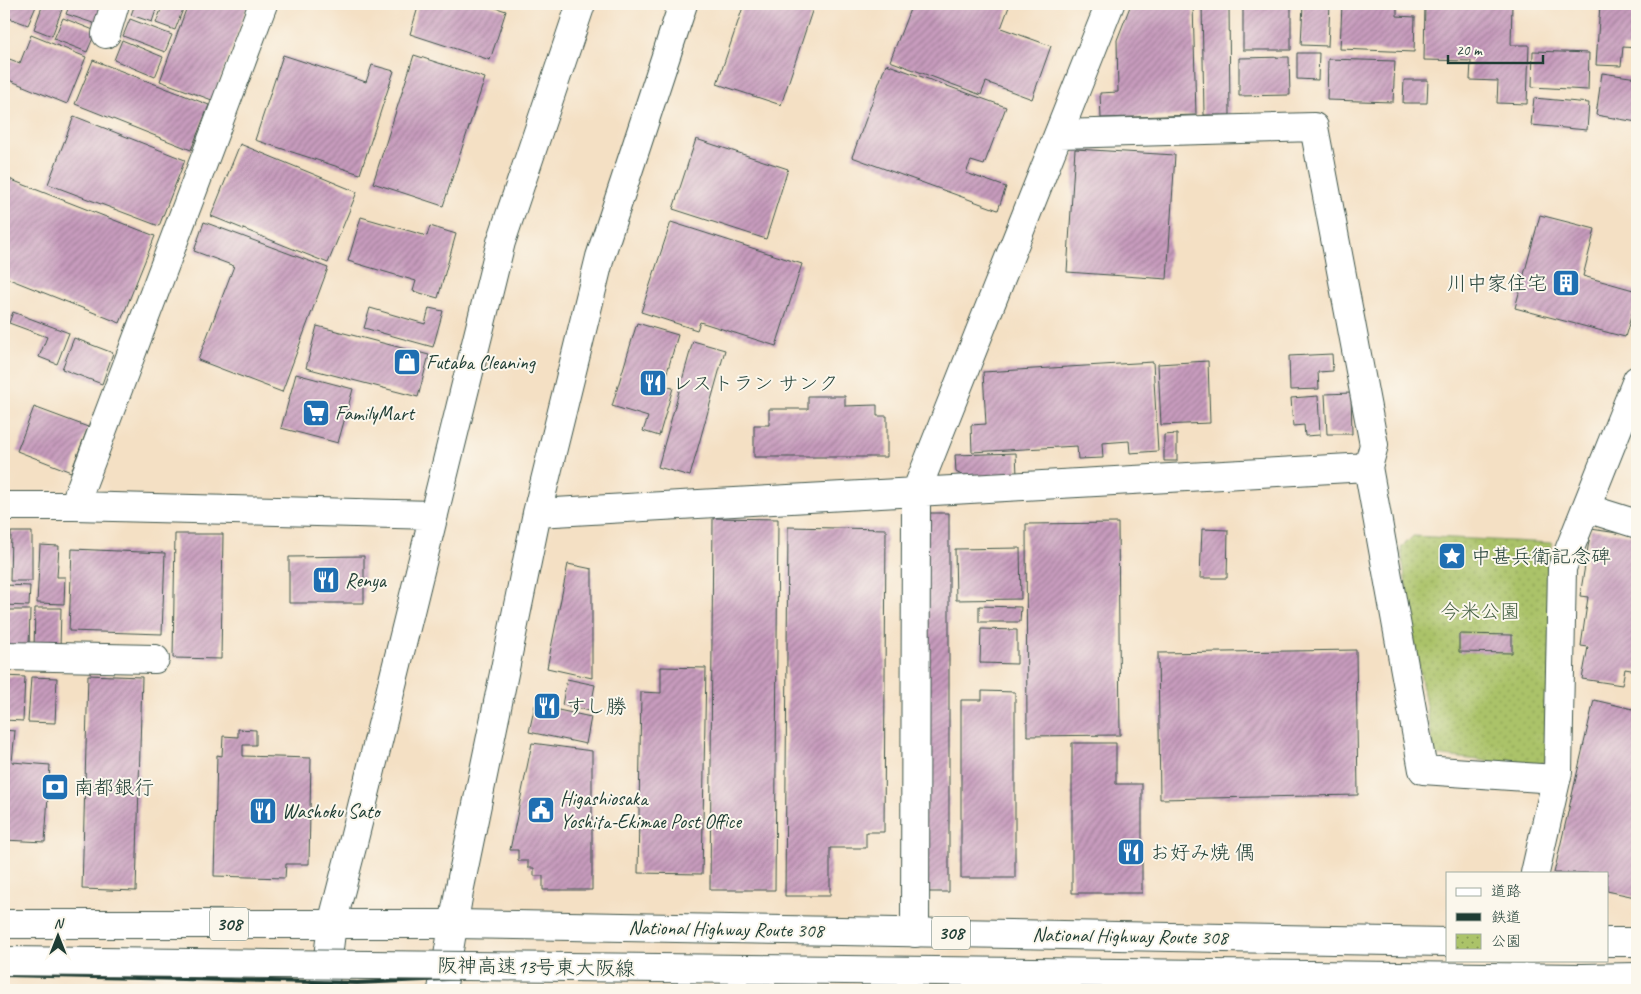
<svg xmlns="http://www.w3.org/2000/svg" width="1641" height="994" font-family="Caveat,'Klee One',sans-serif">
<style>
.park{fill:url(#park-dots);stroke:#65804e}
.building{fill:url(#building-hatch)}
.lines{fill:none;stroke-linecap:round;stroke-linejoin:round}
.minor-casing{stroke:#3f554a;stroke-width:30}
.highway-casing{stroke:#3f554a;stroke-width:30}
.minor{stroke:#fff;stroke-width:28}
.highway{stroke:#fff;stroke-width:28}
.rail{stroke:#1f3d34;stroke-width:4}
.highway-bridge-casing{stroke:#3f554a;stroke-width:30;stroke-linecap:butt}
.highway-bridge{stroke:#fff;stroke-width:28}
.labels{text-anchor:middle;dominant-baseline:central;stroke-width:4;stroke-linejoin:round;paint-order:stroke}
.shield{fill:#fbf7ec;stroke:#61756b;stroke-width:1}
.shield-label{font-size:19px;font-weight:bold;fill:#1f3d34}
.poi-label{font-size:20px;fill:#1f3d34;stroke:#fbf7ec;text-anchor:start}
.park-label{font-size:20px;fill:#425e41;stroke:#fbf7ec}
.street-label{font-size:20px;fill:#1f3d34;stroke:#fbf7ec}
</style>
<defs>
<pattern id="park-dots" width="8" height="8" patternUnits="userSpaceOnUse" patternTransform="scale(1.25)"><rect width="8" height="8" fill="#abc369"/><path d="M2 2h.1M6 6h.1" fill="none" stroke="#8ba057" stroke-width="1.8" stroke-linecap="round"/></pattern>
<pattern id="building-hatch" width="6" height="6" patternUnits="userSpaceOnUse" patternTransform="scale(1.25)"><rect width="6" height="6" fill="#c79bbd"/><path d="M-1 1l2-2M0 6l6-6M5 7l2-2" fill="none" stroke="#a1809a"/></pattern>
</defs>
<rect width="100%" height="100%" fill="#fbf7ec"/>
<filter id="ink" filterUnits="userSpaceOnUse"><feTurbulence type="fractalNoise" baseFrequency=".02" numOctaves="2"/><feDisplacementMap in="SourceGraphic" scale="10" xChannelSelector="R" yChannelSelector="G"/><feConvolveMatrix kernelMatrix="1 2 1 2 8 2 1 2 1" color-interpolation-filters="sRGB"/></filter>
<filter id="wash" filterUnits="userSpaceOnUse"><feTurbulence type="fractalNoise" baseFrequency=".0096" numOctaves="4" result="noise"/><feDisplacementMap in="SourceGraphic" scale="20" xChannelSelector="R" yChannelSelector="G"/><feGaussianBlur stdDeviation="1.12" result="paint"/><feColorMatrix in="noise" values="0 0 0 0 0 0 0 0 0 0 0 0 0 0 0 0 0 1.4 0 .05"/><feComposite in="paint" operator="in"/></filter>
<g filter="url(#wash)">
<rect width="100%" height="100%" fill="#f4e0c4"/>
<!-- park -->
<path class="park" d="M1413 536 1552 543 1549 756 1539 767 1435 755 1410 617 1401 548Z"/>
<g id="blocks">
<!-- building -->
<path class="building" d="M9 4H37L28 25 4 16Z
M43 4H64L52 36 34 29Z
M70 4H103L96 24 66 14Z
M135 4H158L152 22 131 15Z
M163 4H185L175 30 156 23Z
M188 4H248L212 100 160 81Z
M419 4H484L506 11 490 60 410 34Z
M744 4 814 5 781 105 717 84Z
M912 4H1010L1001 28 1051 46 1032 99 986 82 981 95 890 61Z
M1131 4H1193L1196 115 1101 118 1100 93 1118 92 1117 40Z
M1202 4H1229L1230 115H1204Z
M1243 4H1291V50H1243Z
M1303 4H1330L1328 46 1301 45Z
M1342 4 1397 6V16L1415 17 1414 52 1340 49Z
M1425 4H1512L1511 45H1529L1527 104 1497 103 1498 81 1470 80 1471 61 1424 60Z
M1600 4H1637V48L1623 47 1621 66 1596 65Z
M63 18 96 31 87 52 54 39Z
M130 19 172 35 165 52 123 36Z
M31 35 86 57 67 104 4 78V57L20 63Z
M122 40 163 57 155 77 114 60Z
M1533 51 1589 53 1588 90 1532 87Z
M1297 53H1319L1318 80 1297 79Z
M283 55 366 82 372 65 394 71 360 174 255 140Z
M414 55 485 78 443 206 373 183Z
M1289 57 1290 95 1239 96V58Z
M1328 59 1395 61 1393 102 1327 100Z
M93 60 209 105 191 150 75 104Z
M886 64 1006 107 984 165 971 161 966 173 1006 187 998 210 852 157Z
M1602 73 1637 78V122L1596 115Z
M1404 80H1428L1427 103H1403Z
M1534 98 1589 103 1587 130 1531 125Z
M74 116 185 160 159 226 48 184Z
M696 139 788 169 766 239 673 209Z
M240 144 357 192 328 263 211 216Z
M1075 149 1175 155 1167 279 1067 272Z
M4 177 155 236 120 323 4 277Z
M1540 215 1595 229 1583 276 1637 291V297L1625 337 1515 308Z
M361 217 427 236 430 226 456 234 438 298 413 291 416 281 348 261Z
M204 222 328 268 282 392 198 360 234 266 194 251Z
M671 222 802 264 776 346 700 322 697 330 641 312Z
M370 308 425 324 429 308 443 311 433 347 364 328Z
M13 312 69 333 57 364 39 357 47 337 9 323Z
M637 323 678 335 663 386 673 388 659 436 643 431 648 417 612 406Z
M317 326 429 355 418 397 306 368Z
M74 338 113 353 102 384 62 369Z
M693 341 725 350 690 476 658 467Z
M1332 354 1333 371 1318 372 1319 389 1290 390 1289 356Z
M1208 361 1210 423 1161 425 1158 364Z
M1153 362 1158 451 1130 453 1129 441 1102 443 1103 458 1078 459 1077 446 972 452 971 425 986 424 983 372Z
M296 374 353 389 338 443 281 428Z
M1351 393 1352 434H1327L1325 394Z
M808 396H845V406L877 405V416H887V457H754V425H769V409H808Z
M1318 396 1320 435 1305 436 1304 425 1293 426 1291 398Z
M34 407 88 427 71 472 17 451Z
M1177 434V461H1164V435Z
M1016 453 1017 475 965 477 956 472 955 455Z
M921 513H949V892H921Z
M713 518 778 519 775 890H710Z
M1118 523 1120 735 1027 736 1026 524Z
M788 527 886 529 884 832H866V848H830V896H785Z
M1202 529 1228 530 1227 578H1200Z
M1591 529 1637 536V628L1634 650H1637V671L1625 669 1622 685 1582 679 1588 647 1581 646 1588 597 1580 596Z
M11 532H32V581H10Z
M175 534H223L221 659 173 658Z
M40 545 59 546 57 577H65L64 604 37 603Z
M1020 548 1021 599 956 600 955 549Z
M72 549 165 553 162 634 69 631Z
M364 556V603H289V557Z
M568 564 592 569V678L547 668Z
M4 585 30 586 29 606 4 605Z
M979 606 1021 607 1020 622H979Z
M35 608H61L60 649H34Z
M6 610H30L29 647H6Z
M981 629 1017 630V664L980 663Z
M1459 634 1512 635V653L1459 652Z
M1356 650 1358 795 1160 799 1158 653Z
M661 667 706 668 702 874 638 873 641 692 661 693Z
M88 675 142 677 136 891 82 889Z
M4 676 25 677 23 721 4 720Z
M31 677 57 678 55 723 28 722Z
M567 679 595 685 590 711 562 705Z
M982 691 1015 692V878H961V700H982Z
M1594 700 1637 710V886L1635 897 1607 891V873H1554Z
M535 705 591 717 586 744 529 732Z
M238 729 256 730V745H243V756L311 758 309 864H286L285 878 214 876 217 755 222 756 223 736 238 737Z
M4 730 15 731 12 762 50 765 45 842 4 840Z
M532 743 592 751V890H543V876H534V868H528V861H518V850H510Z
M1072 743H1116V784H1142V893H1072Z"/>
</g>
</g>
<g filter="url(#ink)">
<use href="#blocks" fill-opacity="0" stroke="#3f554a" stroke-width="1"/>
<g class="lines">
<!-- minor casing -->
<g class="minor-casing">
<path id="minor" d="M106 34 115 4
M1059 134 1314 127 1374 445 1368 467
M4 506H74L434 515
M74 506 263 4
M1586 508 1637 524
M537 513 916 492 1110 4
M4 656 155 659
M1535 873 1558 772 1562 568 1637 380
M915 933 916 492 1368 467 1423 770 1556 779
M324 990 332 924 354 839 501 242 581 4
M442 990 459 892 537 513 600 257 683 4"/>
</g>
<!-- highway casing -->
<g class="highway-casing">
<path id="highway" d="M4 924H454L1447 942
M1607 942H1637"/>
</g>
<!-- minor -->
<use href="#minor" class="minor"/>
<!-- highway -->
<use href="#highway" class="highway"/>
<!-- rail -->
<path class="rail" d="M4 975 357 983 540 975 1637 985"/>
<!-- highway-bridge casing -->
<g class="highway-bridge-casing">
<path id="highway-bridge" d="M4 961 1582 978 1637 977"/>
</g>
<!-- highway-bridge -->
<use href="#highway-bridge" class="highway-bridge"/>
</g>
</g>
<!-- icons -->
<defs>
<g id="building-square" transform="scale(1.4375)"><rect x="-9" y="-9" width="18" height="18" rx="4" fill="#1f6fb2" stroke="#fbf7ec"/><path d="M-4-6H4V6H1V3H-1V6H-4ZM-2.5-4.3h1.7v1.8h-1.7ZM.8-4.3h1.7v1.8H.8ZM-2.5-1h1.7V.8h-1.7ZM.8-1h1.7V.8H.8Z" fill="#fff"/></g>
<g id="shop-square" transform="scale(1.4375)"><rect x="-9" y="-9" width="18" height="18" rx="4" fill="#1f6fb2" stroke="#fbf7ec"/><path d="M-5-2.5h2.3a2.7 3.5 0 0 1 5.4 0H5L5.5 6h-11ZM-1.5-2.5h3a1.5 2.3 0 0 0-3 0Z" fill="#fff"/></g>
<g id="restaurant-square" transform="scale(1.4375)"><rect x="-9" y="-9" width="18" height="18" rx="4" fill="#1f6fb2" stroke="#fbf7ec"/><path d="M-5-6h1v4h1v-4h1v4h1v-4h1v5L-1.5 .5V6h-2V.5L-5-1ZM5-6V6H3V1.5H1.5Q1.5-4 5-6Z" fill="#fff"/></g>
<g id="supermarket-square" transform="scale(1.4375)"><rect x="-9" y="-9" width="18" height="18" rx="4" fill="#1f6fb2" stroke="#fbf7ec"/><path d="M-6-5.5h2.5l.6 2H6L4.5 2H-2.5L-4.4-4H-6ZM-1.5 3.2a1.3 1.3 0 1 0 .1 0ZM3 3.2a1.3 1.3 0 1 0 .1 0Z" fill="#fff"/></g>
<g id="sight-square" transform="scale(1.4375)"><rect x="-9" y="-9" width="18" height="18" rx="4" fill="#1f6fb2" stroke="#fbf7ec"/><path d="M0-6L1.8-2.2L6-1.7L2.9 1.2L3.7 5.4L0 3.3L-3.7 5.4L-2.9 1.2L-6-1.7L-1.8-2.2Z" fill="#fff"/></g>
<g id="bank-square" transform="scale(1.4375)"><rect x="-9" y="-9" width="18" height="18" rx="4" fill="#1f6fb2" stroke="#fbf7ec"/><path d="M-6-4H6V4H-6ZM0-2.3a2.3 2.3 0 1 0 0 4.6a2.3 2.3 0 1 0 0-4.6Z" fill="#fff"/></g>
<g id="civic-square" transform="scale(1.4375)"><rect x="-9" y="-9" width="18" height="18" rx="4" fill="#1f6fb2" stroke="#fbf7ec"/><path d="M-.6-6.5H3V-4.5H.6V-3L4-1V1h2V6H-6V1h2V-1L-.6-3ZM-1.2 2.5V6h2.4V2.5Z" fill="#fff"/></g>
</defs>
<g fill-rule="evenodd">
<use href="#building-square" x="1566" y="283"/>
<use href="#shop-square" x="407" y="362"/>
<use href="#restaurant-square" x="653" y="383"/>
<use href="#supermarket-square" x="316" y="413"/>
<use href="#sight-square" x="1452" y="556"/>
<use href="#restaurant-square" x="326" y="580"/>
<use href="#restaurant-square" x="547" y="706"/>
<use href="#bank-square" x="55" y="787"/>
<use href="#civic-square" x="541" y="810"/>
<use href="#restaurant-square" x="263" y="811"/>
<use href="#restaurant-square" x="1131" y="852"/>
</g>
<g class="labels">
<!-- shield labels -->
<g class="shield">
<rect x="210" y="907.5" width="38" height="33" rx="4"/>
<rect x="932" y="916.5" width="38" height="33" rx="4"/>
</g>
<g class="shield-label">
<text x="229" y="924">308</text>
<text x="951" y="933">308</text>
</g>
<!-- poi labels -->
<g class="poi-label">
<text x="1547" y="283" text-anchor="end">川中家住宅</text>
<text x="426" y="362">Futaba Cleaning</text>
<text x="672" y="383">レストラン サンク</text>
<text x="335" y="413">FamilyMart</text>
<text x="1471" y="556">中甚兵衛記念碑</text>
<text x="345" y="580">Renya</text>
<text x="566" y="706">すし勝</text>
<text x="74" y="787">南都銀行</text>
<text x="560" y="798">Higashiosaka<tspan x="560" dy="23">Yoshita-Ekimae Post Office</tspan></text>
<text x="282" y="811">Washoku Sato</text>
<text x="1150" y="852">お好み焼 偶</text>
</g>
<!-- park labels -->
<g class="park-label">
<text x="1480" y="611">今米公園</text>
</g>
<!-- street labels -->
<g class="street-label">
<text transform="translate(726 929) rotate(1)">National Highway Route 308</text>
<text transform="translate(1130 936) rotate(1)">National Highway Route 308</text>
<text transform="translate(536 967) rotate(1)">阪神高速13号東大阪線</text>
</g>
</g>
<!-- margin -->
<rect width="1641" height="994" fill="none" stroke="#fbf7ec" stroke-width="20"/>
<!-- legend -->
<rect x="1446" y="872" width="162" height="90" fill="#fbf7ec" stroke="#a3ada2"/>
<rect x="1456" y="888" width="25" height="8" fill="#ffffff" stroke="#a3ada2"/>
<text x="1491" y="896" font-size="15" fill="#1f3d34">道路</text>
<rect x="1456" y="913" width="25" height="8" fill="#1f3d34" stroke="#a3ada2"/>
<text x="1491" y="922" font-size="15" fill="#1f3d34">鉄道</text>
<rect x="1456" y="934" width="25" height="15" fill="url(#park-dots)" stroke="#a3ada2"/>
<text x="1491" y="946" font-size="15" fill="#1f3d34">公園</text>
<!-- north arrow -->
<g transform="translate(58 936)" stroke="#fbf7ec" stroke-width="4" paint-order="stroke">
<path d="M0-4L9 19L0 12L-9 19Z" fill="#1f3d34"/>
<text y="-8" font-size="14" font-weight="bold" text-anchor="middle" fill="#1f3d34">N</text>
</g>
<!-- scale -->
<path d="M1448 55v8h95v-8" fill="none" stroke="#1f3d34" stroke-width="2.5"/>
<text x="1456" y="55" font-size="15" fill="#1f3d34" stroke="#fbf7ec" stroke-width="4" paint-order="stroke">20 m</text>
</svg>
